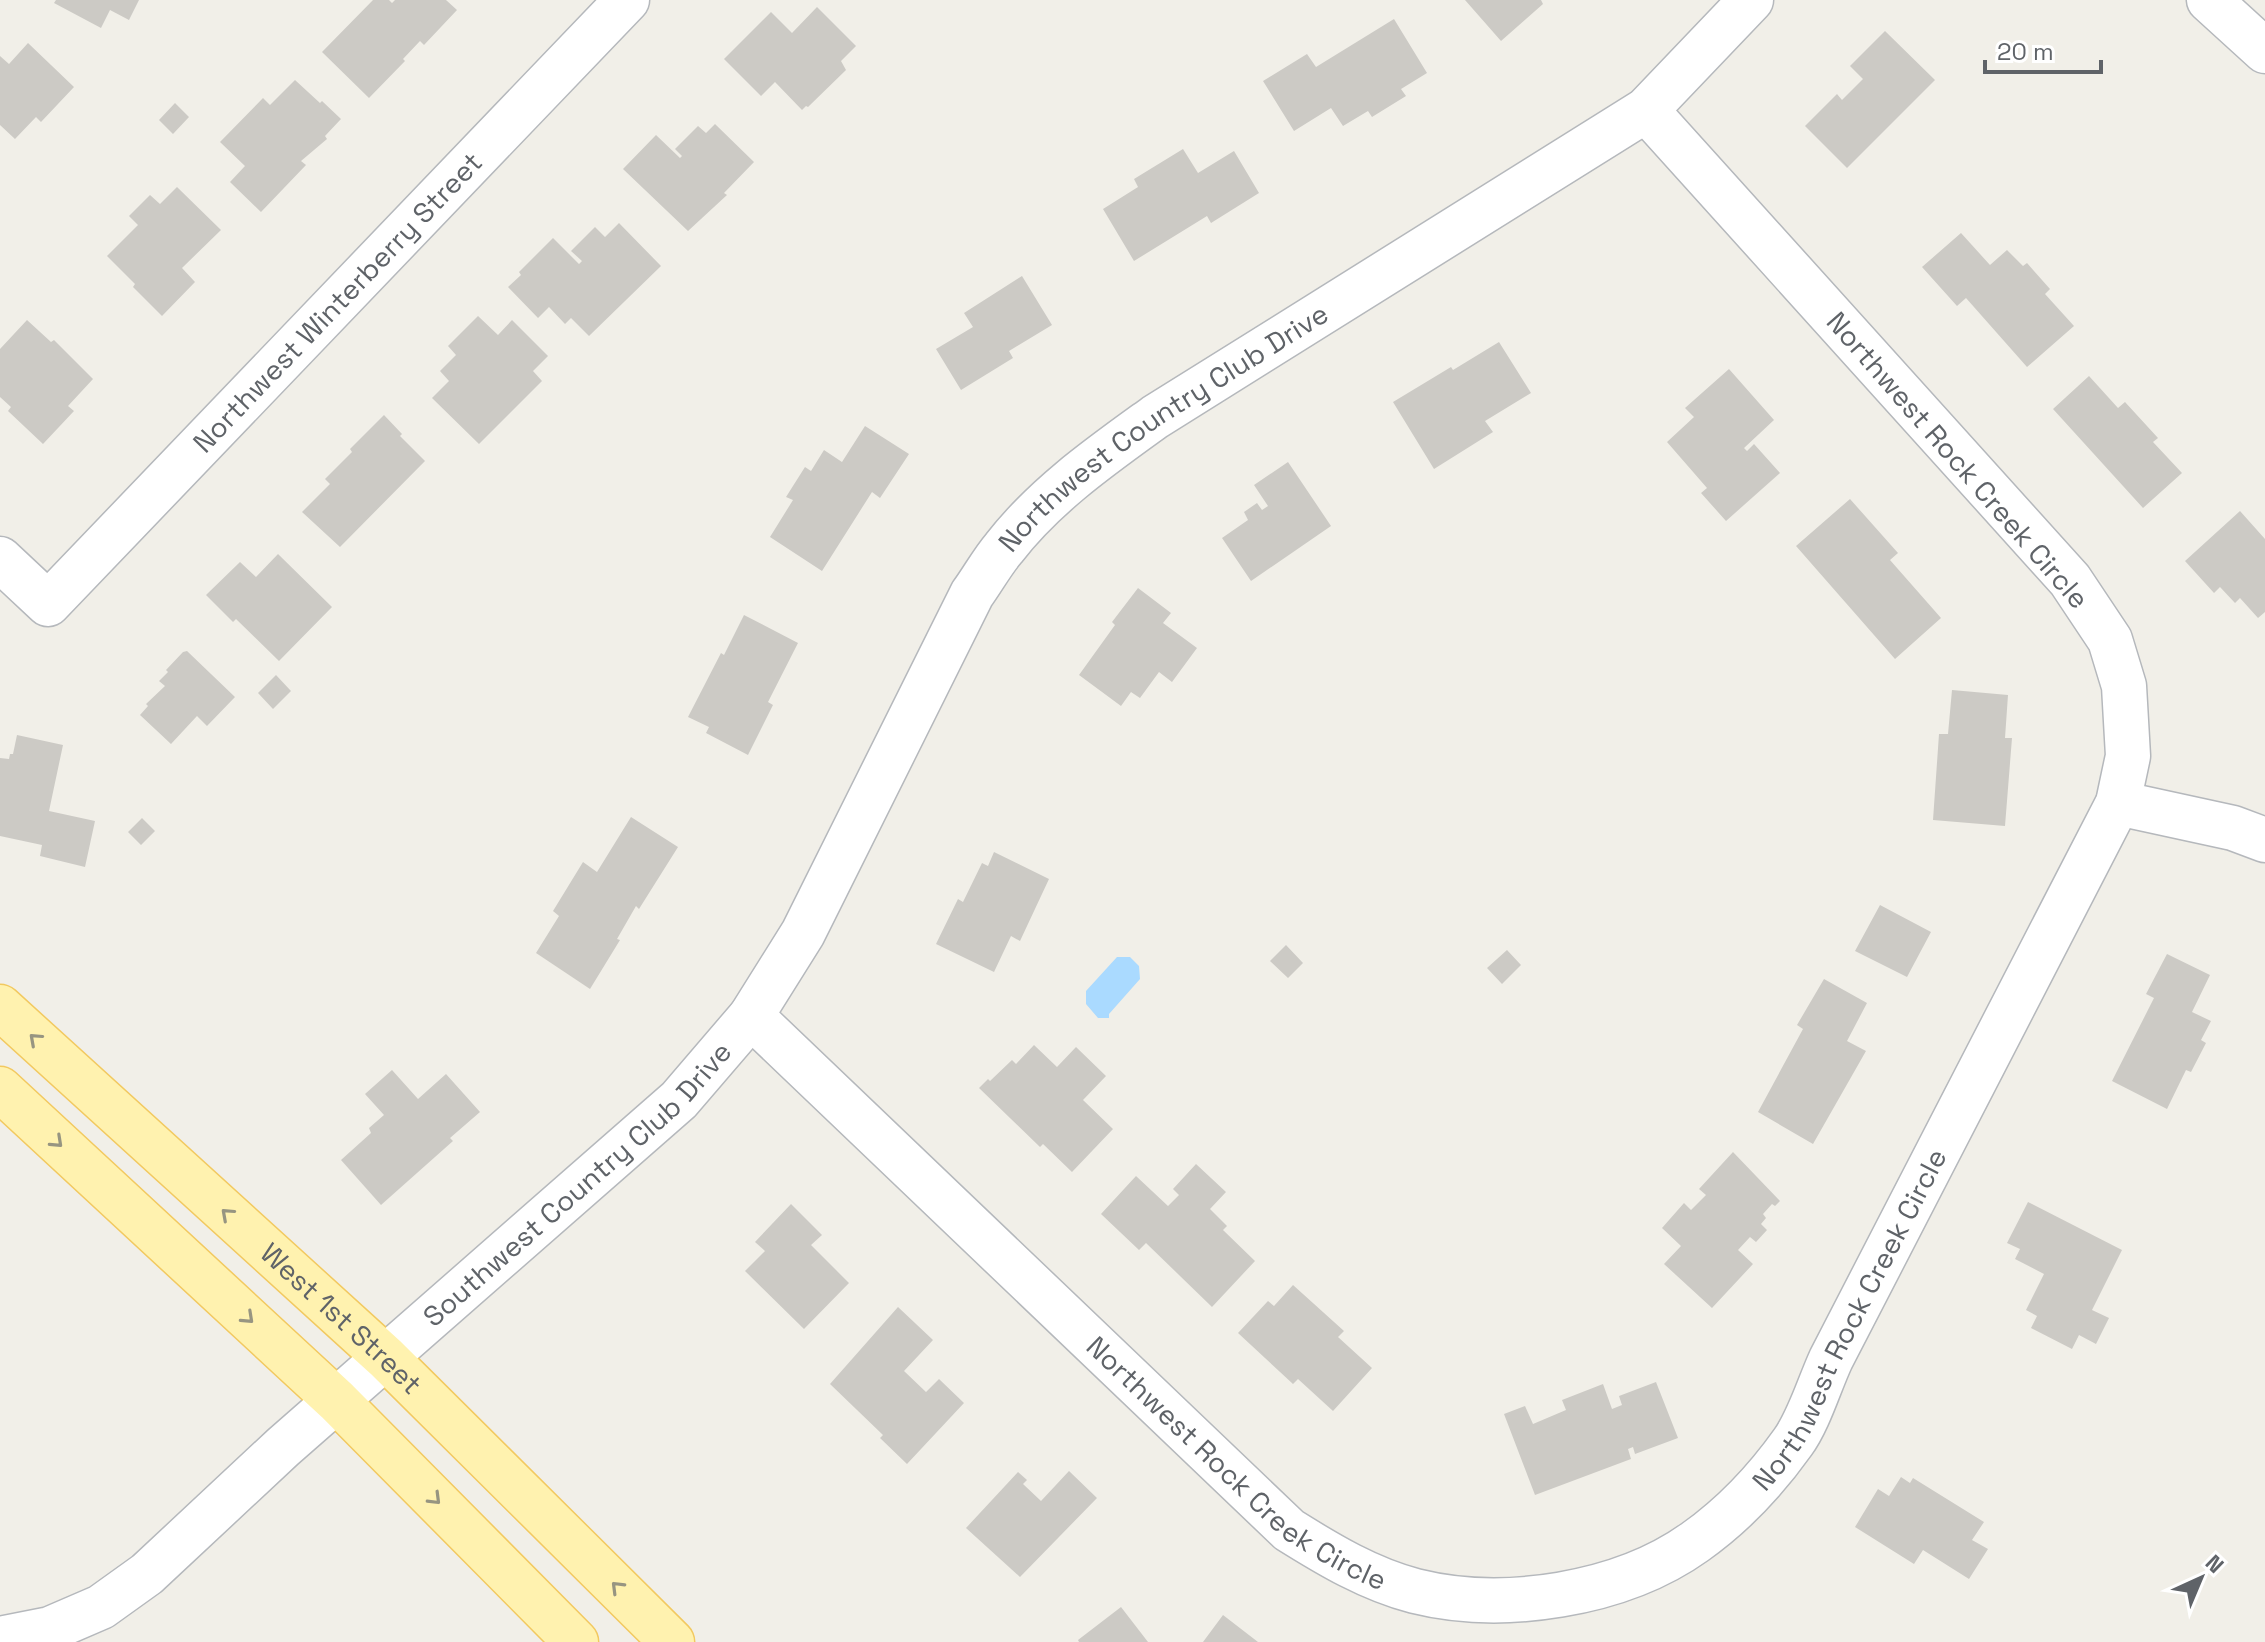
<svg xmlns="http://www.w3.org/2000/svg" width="2265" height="1642" font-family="'Space Grotesk',sans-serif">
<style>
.water{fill:#aadaff}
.building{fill:#cccac5}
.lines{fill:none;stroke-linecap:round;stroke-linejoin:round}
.minor-casing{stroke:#b5b8bc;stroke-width:47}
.major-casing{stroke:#f2c960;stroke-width:47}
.minor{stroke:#fff;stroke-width:44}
.major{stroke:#fff2af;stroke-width:44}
.oneway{stroke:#979581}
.labels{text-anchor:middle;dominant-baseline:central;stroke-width:6;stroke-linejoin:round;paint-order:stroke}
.street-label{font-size:28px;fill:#5f6368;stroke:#fff}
</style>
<rect width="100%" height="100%" fill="#f1efe8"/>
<!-- water -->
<path class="water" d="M1117 957H1130L1139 966 1140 979 1109 1014V1018H1098L1086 1004V991Z"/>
<!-- building -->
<path class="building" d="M56 0H139L129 20 110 10 101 28 54 3Z
M373 0H389L392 3 395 0H446L457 10 424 45 420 41 403 59 405 61 369 98 322 52Z
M1465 0H1541L1543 4 1501 41Z
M817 7 856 46 841 61 846 70 808 107 806 106 802 110 775 82 761 96 724 59 771 12 792 33Z
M1394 19 1427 73 1401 89 1406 96 1372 117 1368 111 1343 126 1331 108 1294 131 1263 81 1307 54 1316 67Z
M1885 31 1935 80 1847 168 1805 126 1837 94 1842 100 1863 79 1850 66Z
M28 43 74 87 41 122 36 117 15 139 0 125V56L9 64Z
M295 80 320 103 322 101 341 119 325 136 327 139 301 161 306 165 261 212 230 182 245 166 220 142 263 98 270 105Z
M175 103 189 117 173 134 159 120Z
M715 124 754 162 724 193 727 195 688 231 623 169 656 135 680 158 682 156 675 149 698 126 706 133Z
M1183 149 1198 173 1234 151 1259 193 1211 223 1207 216 1134 261 1103 209 1138 187 1134 179Z
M177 187 221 230 182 268 195 282 162 316 133 287 135 284 107 256 138 225 129 216 150 195 160 204Z
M619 223 661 266 589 336 571 318 565 324 549 307 538 318 508 287 521 275 519 272 553 238 579 264 582 261 571 251 595 227 605 237Z
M1961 233 1990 265 2007 250 2023 266 2027 263 2050 289 2045 294 2074 326 2027 367 1966 298 1957 306 1922 267Z
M1022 276 1052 325 1009 351 1013 358 961 390 936 349 973 327 964 313Z
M478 316 498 335 512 320 548 356 533 371 542 381 479 444 432 398 449 381 440 371 456 355 448 346Z
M27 320 51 342 54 340 93 379 68 406 74 411 43 444 8 411 11 407 0 397V349Z
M1499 342 1531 393 1485 421 1493 432 1434 469 1393 402 1451 367 1453 370Z
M1729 369 1774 420 1744 448 1747 451 1754 444 1780 473 1726 521 1701 493 1707 488 1667 442 1694 417 1685 408Z
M2089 376 2118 408 2125 402 2158 438 2153 442 2182 473 2143 508 2053 409Z
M384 415 402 434 400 436 425 461 340 547 302 512 330 484 325 479 352 452 350 449Z
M865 426 909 454 880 498 872 492 822 571 770 537 793 500 786 497 805 467 811 471 824 450 842 462Z
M1288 462 1331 526 1251 581 1222 538 1248 520 1244 512 1257 503 1262 510 1268 506 1254 485Z
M1850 499 1898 553 1890 560 1941 618 1895 659 1796 546Z
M2240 511 2265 539V612L2258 618 2240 598 2235 603 2220 587 2214 593 2185 561Z
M278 554 332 607 279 661 236 619 233 622 206 595 240 562 256 577Z
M1138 588 1171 613 1163 623 1197 648 1172 682 1159 672 1140 698 1131 692 1121 706 1079 675 1115 625 1112 622Z
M744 615 798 643 768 702 773 705 748 755 706 733 709 727 688 717 721 653 724 655Z
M187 651 235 697 207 726 197 716 171 744 140 715 148 706 146 704 165 686 159 681 168 672 166 670 183 652Z
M276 675 291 691 273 709 258 693Z
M1952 690 2008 695 2005 738H2012L2005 826 1933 820 1939 734H1948Z
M17 735 63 745 49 811 95 821 85 867 40 856 42 845 0 836V758L9 759 10 754H13Z
M631 817 678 847 639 909 636 906 617 939 620 940 590 989 536 953 559 916 553 911 583 862 597 872Z
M142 818 155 831 141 845 128 832Z
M994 852 1049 879 1020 941 1011 936 994 972 936 944 958 899 963 902 982 863 988 866Z
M1880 905 1931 932 1907 977 1855 951Z
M1286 945 1303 963 1288 978 1270 961Z
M1507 950 1521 965 1502 984 1487 968Z
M2167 954 2210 975 2192 1012 2211 1021 2201 1040 2206 1043 2191 1072 2186 1070 2167 1109 2112 1081 2154 998 2146 994Z
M1824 979 1867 1003 1847 1041 1866 1051 1813 1144 1758 1112 1803 1029 1797 1025Z
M1034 1045 1057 1067 1076 1047 1106 1076 1083 1100 1113 1129 1072 1172 1043 1144 1040 1147 979 1088 988 1079 990 1081 1012 1060 1016 1064Z
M392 1070 418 1099 446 1074 480 1112 450 1138 453 1141 381 1205 341 1160 371 1133 369 1128 384 1115 365 1094Z
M1733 1152 1780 1201 1775 1206 1772 1204 1763 1214 1766 1218 1761 1224 1767 1230 1756 1242 1750 1237 1738 1250 1753 1264 1712 1308 1664 1264 1681 1246 1662 1228 1684 1203 1691 1210 1706 1195 1699 1189Z
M1196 1164 1226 1192 1210 1209 1227 1226 1223 1230 1255 1261 1212 1307 1146 1243 1139 1250 1101 1214 1136 1176 1168 1206 1179 1195 1173 1189Z
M2028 1202 2122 1250 2092 1310 2109 1318 2096 1344 2079 1335 2072 1349 2031 1328 2037 1316 2026 1310 2044 1274 2015 1259 2020 1249 2007 1243Z
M791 1204 822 1235 811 1245 849 1283 804 1329 745 1271 765 1251 755 1242Z
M1293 1285 1344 1331 1338 1337 1372 1368 1333 1411 1298 1379 1293 1384 1238 1333 1268 1301 1274 1306Z
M898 1307 933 1340 904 1371 926 1392 939 1379 964 1403 907 1464 880 1438 883 1435 830 1384Z
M1656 1382 1678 1438 1635 1454 1633 1447 1628 1449 1631 1459 1535 1495 1504 1414 1525 1406 1533 1424 1566 1410 1562 1400 1603 1384 1612 1409 1622 1405 1619 1396Z
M1069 1471 1097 1498 1020 1577 966 1528 1018 1472 1027 1480 1023 1484 1041 1501Z
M1901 1477 1910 1483 1913 1478 1984 1522 1972 1540 1988 1549 1969 1579 1923 1550 1914 1564 1855 1527 1878 1489 1889 1496Z
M1121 1607 1148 1642H1079L1078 1640Z
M1223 1615 1258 1642H1203Z"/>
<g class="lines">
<!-- minor casing -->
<g class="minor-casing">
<g id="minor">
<path d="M2209 0 2265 51"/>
<path id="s1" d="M0 559 48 604 627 0"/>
<path d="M2118 803 2233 828 2265 840"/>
<path id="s2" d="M751 1016 1289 1530C1329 1555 1369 1579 1415 1591 1503 1613 1621 1595 1695 1542 1733 1515 1766 1480 1793 1442 1809 1420 1819 1385 1831 1359L2118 803 2128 756 2124 686 2110 640 2070 580 1646 110"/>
<path id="s3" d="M0 1639 50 1629 101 1607 147 1574 283 1447 679 1100 751 1016 803 933 972 594C983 579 992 562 1004 548 1045 495 1101 456 1155 417L1646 110 1751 0"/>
</g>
</g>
<!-- major casing -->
<g class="major-casing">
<g id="major">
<path id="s4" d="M0 1007 386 1358 672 1642"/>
<path d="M0 1089 337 1401 576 1642"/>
</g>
</g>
<!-- minor -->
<use href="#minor" class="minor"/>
<!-- major -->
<use href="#major" class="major"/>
</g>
<!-- one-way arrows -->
<defs><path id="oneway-chevron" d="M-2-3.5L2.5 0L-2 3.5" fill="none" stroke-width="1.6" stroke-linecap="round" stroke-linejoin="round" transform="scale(2)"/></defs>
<g class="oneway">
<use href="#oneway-chevron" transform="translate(35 1039) rotate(-138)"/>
<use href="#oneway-chevron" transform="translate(57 1142) rotate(43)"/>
<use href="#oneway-chevron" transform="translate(227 1214) rotate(-138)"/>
<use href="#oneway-chevron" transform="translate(248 1318) rotate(43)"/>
<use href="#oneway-chevron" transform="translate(435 1499) rotate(45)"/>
<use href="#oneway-chevron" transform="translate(617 1587) rotate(-135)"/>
</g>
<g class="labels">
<!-- street labels -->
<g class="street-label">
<text stroke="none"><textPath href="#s1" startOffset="484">Northwest Winterberry Street</textPath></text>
<text stroke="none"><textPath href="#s3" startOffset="1720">Northwest Country Club Drive</textPath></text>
<text transform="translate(1958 460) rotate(49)">Northwest Rock Creek Circle</text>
<text stroke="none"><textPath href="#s3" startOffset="744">Southwest Country Club Drive</textPath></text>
<text stroke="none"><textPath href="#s2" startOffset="1452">Northwest Rock Creek Circle</textPath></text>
<text stroke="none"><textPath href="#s4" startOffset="462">West 1st Street</textPath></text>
<text stroke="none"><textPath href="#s2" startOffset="662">Northwest Rock Creek Circle</textPath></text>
</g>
</g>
<!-- north arrow -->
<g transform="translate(2201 1578) rotate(44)" stroke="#ffffff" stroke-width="6" paint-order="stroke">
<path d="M0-6L14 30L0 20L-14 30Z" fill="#5f6368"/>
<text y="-12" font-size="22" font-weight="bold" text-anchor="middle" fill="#5f6368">N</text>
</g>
<!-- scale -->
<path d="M1985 60v12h116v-12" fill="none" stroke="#5f6368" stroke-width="4"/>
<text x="1997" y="60" font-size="24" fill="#5f6368" stroke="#ffffff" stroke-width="6" paint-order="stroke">20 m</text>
</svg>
